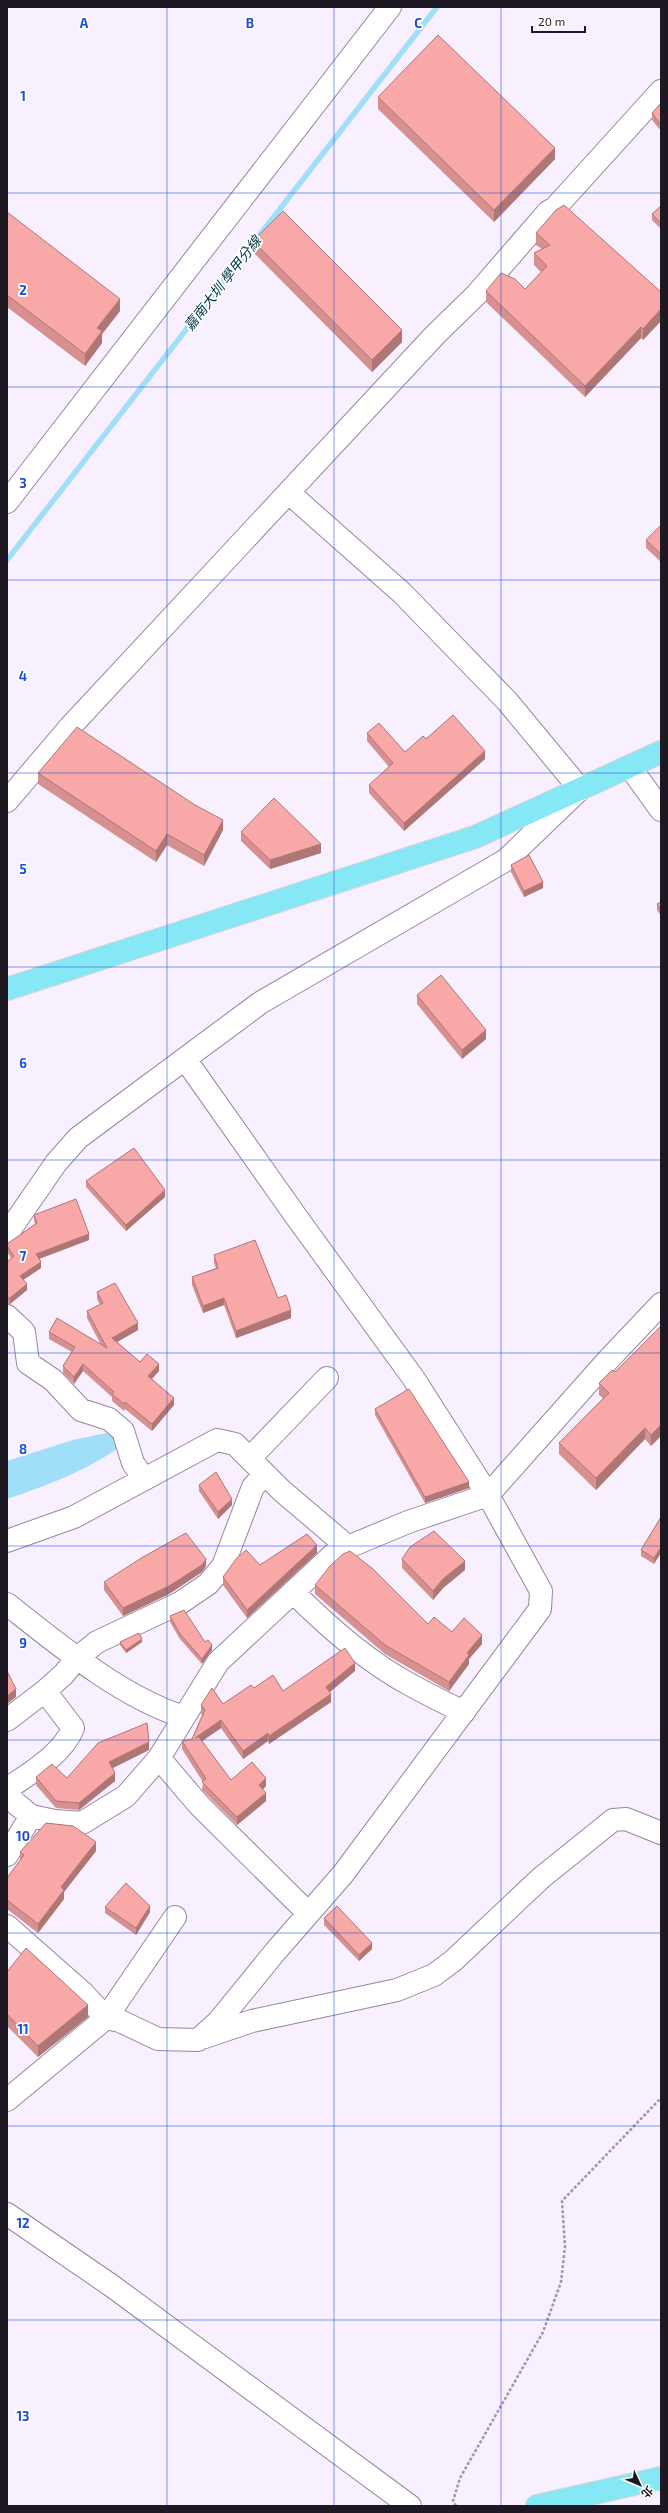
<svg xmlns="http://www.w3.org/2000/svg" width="668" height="2513" font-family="'Exo 2','Noto Sans TC',sans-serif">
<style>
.water{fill:#a1dff8}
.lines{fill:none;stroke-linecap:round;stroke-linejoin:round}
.stream{stroke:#a1dff8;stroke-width:5.5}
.minor-casing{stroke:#95879f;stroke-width:24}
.major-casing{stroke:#d6d5d7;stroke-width:24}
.path{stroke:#9e97a4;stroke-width:2.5;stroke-dasharray:3 2;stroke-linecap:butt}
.minor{stroke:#fff;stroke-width:22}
.major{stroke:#85e8f4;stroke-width:22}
.wall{fill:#d5908f}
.shaded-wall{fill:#ae7674}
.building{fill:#f8a8a6;stroke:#ae7674}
.grid{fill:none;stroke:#1d4ed8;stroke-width:1;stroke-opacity:0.55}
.labels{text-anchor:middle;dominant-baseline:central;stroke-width:3.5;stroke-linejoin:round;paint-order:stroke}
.water-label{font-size:14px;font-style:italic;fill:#003647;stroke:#fff}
.grid-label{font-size:13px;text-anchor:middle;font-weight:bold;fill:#1d4ed8;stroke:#fff;stroke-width:3.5;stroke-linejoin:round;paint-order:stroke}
</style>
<rect width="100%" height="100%" fill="#f8efff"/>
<!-- water -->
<path class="water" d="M111 1432 126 1442C92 1469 48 1485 7 1499V1461L73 1440Z"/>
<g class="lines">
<!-- stream -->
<path class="stream" d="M7 560 437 7"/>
<!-- minor casing -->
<g class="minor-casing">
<path id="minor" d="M7 502 390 7
M630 767 661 810
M7 801 70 727 435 335 477 294 548 212 555 208 661 91
M7 1234 56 1163 78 1138 260 1003 506 860 580 789 507 701 402 593 289 493
M7 1316 24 1332 28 1363 53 1380 81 1410 109 1419 123 1431 133 1463 144 1479
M251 1457 327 1378
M7 1541 74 1517 217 1440 235 1444 282 1491 348 1547
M293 1592C327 1626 366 1661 409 1684 427 1694 445 1703 464 1712
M7 1604C59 1645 121 1697 184 1717
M7 1720 45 1691 64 1674 76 1659 97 1642 180 1603 208 1584 223 1566 253 1487 265 1474
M159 1758 199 1805 308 1913
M7 1789C30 1773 63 1754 73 1728L45 1691
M7 1796 31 1816
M7 1855 31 1816 55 1821 82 1823 126 1796 159 1758 218 1662 336 1552 408 1522 488 1495 608 1360 661 1304
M7 1926 83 1993 106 2018 120 2021 158 2039 198 2040 218 2022 275 1952 343 1874 540 1609 541 1591 488 1495 414 1379 295 1215 185 1059
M205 2037 252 2021 397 1990 434 1975 454 1960 541 1878 613 1820 626 1819 661 1833
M7 2100 106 2018 175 1917
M7 2214 112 2286 410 2506"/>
</g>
<!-- major casing -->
<g class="major-casing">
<path id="major" d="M7 989 475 837 661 752
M537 2506 661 2478"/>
</g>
<!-- path -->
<path class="path" d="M456 2506 453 2501 460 2478 543 2332 561 2282 565 2247 562 2201 661 2098"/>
<!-- minor -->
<use href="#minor" class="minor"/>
<!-- major -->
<use href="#major" class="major"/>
</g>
<!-- wall -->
<path class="wall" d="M378 97 555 159 494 222 378 109Z
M661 103V131L652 120V113Z
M661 206V229L652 220V214Z
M7 212 120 311 102 334V343L85 366 7 307Z
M536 233 661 292V321L643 340 641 338 585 397 486 302V291L525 289 541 272 534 265V253L542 249 536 245Z
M253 241 402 342 372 372 253 252Z
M661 525V562L646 548V540Z
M367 733 405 752 426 739 485 759 404 831 369 793V785L389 767 367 741Z
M38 773 223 830 204 866 167 845 156 862 38 784Z
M241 832 321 853 270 869 241 841Z
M511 865 543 888 524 897 511 872Z
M661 902V916L657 910V904Z
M417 995 486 1039 462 1059 417 1004Z
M86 1181 165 1197 126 1231 86 1187Z
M34 1215 89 1240 39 1259 41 1268 23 1280 27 1290 10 1304H7V1262L11 1258 7 1252V1244L35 1224 34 1220Z
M214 1255 278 1298 291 1318 236 1338 224 1305 203 1313 192 1285V1277L216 1268 214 1263Z
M97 1292 138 1330 117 1342 140 1362 159 1371 152 1379 174 1405 152 1431 125 1409 124 1411 112 1401V1397L83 1371 74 1384 63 1373V1366L72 1352 49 1339V1332L101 1345 87 1318V1311L100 1305 97 1299Z
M661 1326 651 1446 645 1439 596 1490 559 1454V1443L603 1398 599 1395V1383L615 1372Z
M375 1409 469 1488 425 1503 375 1415Z
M199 1485 232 1505 218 1519 199 1491Z
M661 1517 654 1564 641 1556V1550Z
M317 1553 247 1618 223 1585V1577L260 1565Z
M402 1559 465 1570 443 1588 433 1600 402 1568Z
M206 1566 202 1572 169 1594 123 1616 104 1590V1582Z
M315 1585 428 1624 452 1632 482 1644 469 1659V1664L449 1691 385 1654 315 1594Z
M170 1616 205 1642 212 1650 202 1664 180 1639 170 1622Z
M120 1642H142L126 1653 120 1645Z
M355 1671 330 1692 331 1702 269 1744 268 1741 243 1759 221 1728 202 1741 231 1780 266 1786 263 1789 266 1801 237 1825 202 1790 203 1782 182 1749V1741L192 1739 202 1715 201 1713V1705L223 1704 283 1691Z
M149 1750 112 1768 115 1781 79 1810 56 1808 36 1785V1777L67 1778Z
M96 1851 64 1892V1899L38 1933 7 1909V1878L20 1861V1852Z
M105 1907 150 1912 136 1935 105 1913Z
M324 1918 372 1949 359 1961 324 1925Z
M7 1972 88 2017 38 2057 7 2026Z"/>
<!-- shaded-wall -->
<path class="shaded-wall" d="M555 148V159L494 222V210Z
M120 299V311L102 334V343L85 366V354L97 328Z
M661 309V321L643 340V329Z
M641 327V338L585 397V386Z
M402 330V342L372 372V360Z
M485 751V759L404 831V823Z
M223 820V830L204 866V855Z
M167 834V845L156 862V851Z
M321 844V853L270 869V860Z
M543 882V888L524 897V891Z
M486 1030V1039L462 1059V1050Z
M165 1190V1197L126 1231V1225Z
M89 1234V1240L36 1260V1254Z
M41 1262V1268L20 1282V1276Z
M27 1284V1290L10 1304V1298Z
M224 1298V1305L203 1313V1306Z
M291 1310V1318L236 1338V1331Z
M138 1323V1330L112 1345V1338Z
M83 1364V1371L74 1384V1377Z
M159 1364V1371L148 1383V1376Z
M174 1398V1405L152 1431V1424Z
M661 1425V1436L651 1446V1435Z
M645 1428V1439L596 1490V1478Z
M469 1482V1488L425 1503V1497Z
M232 1499V1505L218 1519V1512Z
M317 1545V1553L247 1618V1610Z
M661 1547V1553L654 1564V1558Z
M206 1559V1566L202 1572 169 1594 123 1616V1608Z
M465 1561V1570L443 1588 433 1600V1591L443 1579Z
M482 1635V1644L469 1659V1664L449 1691V1682L467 1653Z
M142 1639V1642L126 1653V1650Z
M212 1645V1650L202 1664V1659Z
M355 1663V1671L326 1695V1687Z
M16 1689V1697L7 1704V1696Z
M331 1694V1702L269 1744V1736Z
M221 1720V1728L195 1746V1738Z
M268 1733V1741L243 1759V1751Z
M149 1742V1750L109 1770V1762Z
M115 1773V1781L79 1810V1803Z
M266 1778V1786L259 1793V1785Z
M266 1793V1801L237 1825V1817Z
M96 1842V1851L64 1892V1899L38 1933V1924L61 1887Z
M150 1906V1912L136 1935V1928Z
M372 1943V1949L359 1961V1955Z
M88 2005V2017L38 2057V2046Z"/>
<!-- building -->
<path class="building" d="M438 35 555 148 494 210 378 97Z
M661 103V125L652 113Z
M564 205 661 292V309L643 329 641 327 585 386 486 291 501 273 515 279 525 289 547 266 534 253 550 245 536 233 556 210Z
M661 206V223L652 214Z
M283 211 402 330 372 360 253 241Z
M7 212 120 299 97 328 102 331 85 354 7 295Z
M661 525V554L646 540Z
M453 715 485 751 404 823 369 785 393 763 367 733 379 723 405 752 423 736 426 739Z
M77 727 195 805 223 820 204 855 167 834 156 851 38 773Z
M274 798 321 844 270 860 241 832Z
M529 855 543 882 524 891 511 865Z
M661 902V910L657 904Z
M441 975 486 1030 462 1050 417 995Z
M134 1148 165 1190 126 1225 86 1181Z
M76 1199 89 1234 36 1254 41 1262 20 1276 27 1284 10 1298H7V1262L14 1256 7 1246V1244L37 1223 34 1215Z
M255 1240 278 1298 286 1295 291 1310 236 1331 224 1298 203 1306 192 1277 218 1268 214 1255Z
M115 1283 138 1323 112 1338 140 1362 147 1354 159 1364 148 1376 174 1398 152 1424 125 1402 124 1404 112 1394 114 1392 83 1364 74 1377 63 1366 75 1347 49 1332 57 1318 107 1348 87 1311 103 1303 97 1292Z
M661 1326V1425L651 1435 645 1428 596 1478 559 1443 609 1393 599 1383 612 1370 615 1372Z
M409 1389 469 1482 425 1497 375 1409Z
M216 1472 232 1499 218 1512 199 1485Z
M661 1517V1547L654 1558 641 1550Z
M434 1531 465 1561 443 1579 433 1591 402 1559 410 1547Z
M186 1533 206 1559 202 1565 169 1586 123 1608 104 1582 143 1557Z
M307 1534 317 1545 247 1610 223 1577 236 1559 246 1550 260 1565Z
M350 1551 373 1569 428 1624 434 1617 452 1632 464 1618 482 1635 467 1653 469 1655 449 1682 385 1645 315 1585 330 1566 343 1554Z
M184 1610 205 1642 208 1640 212 1645 202 1659 180 1634 170 1616Z
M139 1633 142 1639 126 1650 120 1642Z
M345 1648 355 1663 326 1687 331 1694 269 1736 268 1733 243 1751 221 1720 195 1738 199 1737 231 1780 252 1762 266 1778 259 1785 266 1793 237 1817 202 1782 206 1779 182 1741 192 1739 205 1710 201 1705 212 1688 223 1704 251 1685 254 1688 273 1675 283 1691Z
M7 1671 16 1689 7 1696Z
M147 1723 149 1742 109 1762 115 1773 79 1803 56 1801 36 1777 52 1764 67 1778 98 1743Z
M46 1823 73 1826 96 1842 61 1887 64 1890 38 1924 7 1900V1878L24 1855 20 1852Z
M126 1883 150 1906 136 1928 105 1907Z
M337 1906 372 1943 359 1955 324 1918Z
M26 1948 88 2005 38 2046 7 2014V1972Z"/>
<!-- grid -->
<path class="grid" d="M167 7V2506M334 7V2506M501 7V2506M7 193H661M7 387H661M7 580H661M7 773H661M7 967H661M7 1160H661M7 1353H661M7 1546H661M7 1740H661M7 1933H661M7 2126H661M7 2320H661"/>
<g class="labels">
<!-- water labels -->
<g class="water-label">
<text transform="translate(222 283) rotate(-52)">嘉南大圳 學甲分線</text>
</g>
</g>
<g class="grid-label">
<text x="84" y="28">A</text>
<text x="250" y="28">B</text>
<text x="418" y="28">C</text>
<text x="23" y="101">1</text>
<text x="23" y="295">2</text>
<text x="23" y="488">3</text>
<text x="23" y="681">4</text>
<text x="23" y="874">5</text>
<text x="23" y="1068">6</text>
<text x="23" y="1261">7</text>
<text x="23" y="1454">8</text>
<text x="23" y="1648">9</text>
<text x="23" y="1841">10</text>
<text x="23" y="2034">11</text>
<text x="23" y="2228">12</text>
<text x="23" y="2421">13</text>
</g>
<!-- border -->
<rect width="668" height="2513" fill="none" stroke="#1d1821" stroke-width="16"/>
<!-- north arrow -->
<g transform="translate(640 2485) rotate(134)" stroke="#ffffff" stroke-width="3" paint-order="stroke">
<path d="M0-3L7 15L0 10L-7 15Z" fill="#1d1821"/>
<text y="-6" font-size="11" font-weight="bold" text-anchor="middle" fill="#1d1821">北</text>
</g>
<!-- scale -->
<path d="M532 26v6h53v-6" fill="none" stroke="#1d1821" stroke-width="2"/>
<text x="538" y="26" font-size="12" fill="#1d1821" stroke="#ffffff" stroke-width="3" paint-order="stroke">20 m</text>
</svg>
